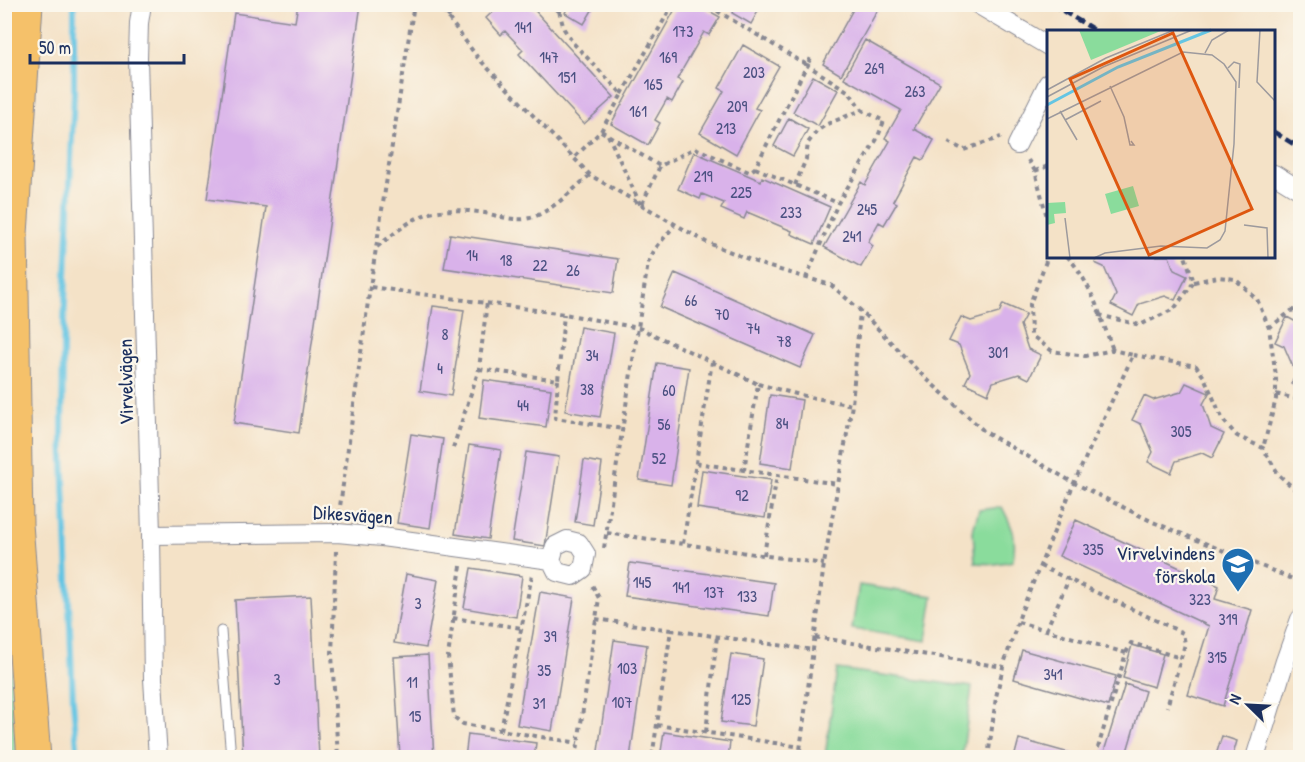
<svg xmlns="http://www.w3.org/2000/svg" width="1305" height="762" font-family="'Patrick Hand',sans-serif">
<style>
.green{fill:#8adc9c;stroke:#52867d;stroke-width:1.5}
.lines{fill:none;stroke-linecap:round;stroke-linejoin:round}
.stream{stroke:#64c5e3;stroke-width:6}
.building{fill:#d9b2ea}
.service-casing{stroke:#888892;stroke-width:11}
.minor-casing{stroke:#888892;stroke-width:20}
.motorway-casing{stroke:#888892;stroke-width:35}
.path{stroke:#888892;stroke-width:4;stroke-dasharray:4.5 4.5;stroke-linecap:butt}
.service{stroke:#fff;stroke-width:9}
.minor{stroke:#fff;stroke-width:18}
.motorway{stroke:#f5c16b;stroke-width:33}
.rail{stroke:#1b2f5e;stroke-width:4.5;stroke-dasharray:9 4.5;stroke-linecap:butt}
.labels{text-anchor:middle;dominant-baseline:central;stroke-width:4.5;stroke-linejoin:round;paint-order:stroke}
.number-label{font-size:16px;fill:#4a5081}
.street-label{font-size:20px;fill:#1b2f5e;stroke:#fbf7ec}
.poi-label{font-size:20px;fill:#1b2f5e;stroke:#fbf7ec;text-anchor:end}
.inset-river{fill:none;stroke:#64c5e3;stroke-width:3}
.inset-road{fill:none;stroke:#9d9a9d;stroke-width:1.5}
.view{fill:#de5710;fill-opacity:0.15;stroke:#de5710;stroke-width:3}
.inset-edge{fill:none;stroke:#1b2f5e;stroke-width:3}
</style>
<rect width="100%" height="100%" fill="#fbf7ec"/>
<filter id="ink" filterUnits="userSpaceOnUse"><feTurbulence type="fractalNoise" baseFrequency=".0167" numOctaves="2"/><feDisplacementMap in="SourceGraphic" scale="12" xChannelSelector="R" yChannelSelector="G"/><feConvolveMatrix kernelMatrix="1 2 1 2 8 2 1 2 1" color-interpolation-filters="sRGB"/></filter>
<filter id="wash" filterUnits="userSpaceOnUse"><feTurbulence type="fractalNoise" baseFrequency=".008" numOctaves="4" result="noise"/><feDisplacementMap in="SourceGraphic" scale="24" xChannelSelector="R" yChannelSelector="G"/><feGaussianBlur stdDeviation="1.35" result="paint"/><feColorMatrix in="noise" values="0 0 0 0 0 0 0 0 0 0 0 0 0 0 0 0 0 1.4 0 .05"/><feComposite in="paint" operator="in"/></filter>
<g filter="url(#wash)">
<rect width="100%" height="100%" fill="#f4e2c7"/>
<!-- green -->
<path class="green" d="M1002 507C1013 528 1017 536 1013 561L995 564 975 563 973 530 979 510Z
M4 516 13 713 17 757H5Z
M859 585 933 596 926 641 852 629Z
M837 669 972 687 962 757H825Z"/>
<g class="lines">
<!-- stream -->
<path class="stream" d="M74 4V91L63 346 62 434 73 701 78 758"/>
</g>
<g id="blocks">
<!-- building -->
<path class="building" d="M298 4H361L299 433 234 423 266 207 207 199 234 13 295 22Z
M501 4H529L614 97 584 124 519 54 523 50 505 31 501 35 486 18Z
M569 4H590L594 7 584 24 565 13Z
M678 4H701L700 6 720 17 709 35 704 32 677 79 683 82 672 102 667 99 655 120 660 123 648 145 611 124Z
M737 4H762L751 24 732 13Z
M856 4H881L841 75 823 64Z
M865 40 940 83 914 129 934 140 923 160 917 157 893 201 897 203 884 225 879 222 868 242 873 246 861 267 824 247 861 182 865 185 890 141 885 138 901 110 844 78Z
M743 45 779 66 755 108 760 110 736 154 700 133 724 91 719 88Z
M813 76 838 90 818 126 793 112Z
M789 118 808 129 793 156 774 146Z
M694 152 761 181 762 177 830 207 814 244 791 234 792 231 747 212 744 219 721 209 724 203 702 194 700 199 678 189Z
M450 234 618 259 613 293 444 268Z
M1098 256H1169L1174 270 1187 276 1175 300 1165 296 1139 304 1133 316 1111 305 1116 295 1104 267 1095 263Z
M675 273 815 335 800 368 660 307Z
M1003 304 1026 314 1020 325 1028 349 1041 355 1029 379 1019 374 993 382 988 394 965 383 970 373 959 345 949 341 961 317 971 321 999 313Z
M433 306 464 310 451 396 420 391Z
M1287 317 1296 322 1300 321V389L1291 384 1296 374 1284 346 1275 342Z
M580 327 614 333 600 417 565 411Z
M657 363 689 368 671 485 639 480Z
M484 380 551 389 546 427 479 418Z
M1186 383 1209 393 1203 404 1211 428 1224 434 1212 458 1202 453 1176 461 1171 473 1148 462 1153 452 1141 424 1132 420 1144 396 1153 400 1181 392Z
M770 395 802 400 792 468 760 463Z
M411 434 443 439 430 528 397 523Z
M469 445 501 450 488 539 455 534Z
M526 452 559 457 545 546 512 541Z
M584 460 602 463 593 525 575 522Z
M702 470 771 480 765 518 697 508Z
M1076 520 1219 586 1215 599 1252 610 1223 706 1188 695 1209 626 1059 556Z
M630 563 774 583 769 616 625 596Z
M471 568 522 576 516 617 464 608Z
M406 574 438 580 426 648 394 643Z
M540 592 574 598 552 731 517 725Z
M311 596 319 758H243L235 600Z
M614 640 647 645 634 730 630 758H597Z
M1132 645 1163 654 1154 687 1123 678Z
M1022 650 1116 676 1108 706 1014 679Z
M731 654 763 659 753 726 721 722Z
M428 655 434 758H400L394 657Z
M1125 684 1145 691 1125 758H1102Z
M664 732 730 742 728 758H660Z
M468 734 536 743 534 758H465Z
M1222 736 1237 741 1232 758H1215Z
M1019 739 1084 757V758H1014Z"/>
</g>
</g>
<g filter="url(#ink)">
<use href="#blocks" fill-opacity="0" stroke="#888892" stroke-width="1.5"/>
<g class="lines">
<!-- service casing -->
<g class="service-casing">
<path id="service" d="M221 631 231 758"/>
</g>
<!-- minor casing -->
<g class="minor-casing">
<path id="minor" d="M142 4 139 23 138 58 151 535 153 679 158 758
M977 4 1048 46
M1017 145 1048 83
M1274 174 1300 190
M151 535 337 533 382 537 551 560 557 572 573 576 583 569 586 554 579 543 567 540 555 546 551 560
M1255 758 1285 661 1300 619"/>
</g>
<!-- motorway casing -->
<g class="motorway-casing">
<path id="motorway" d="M26 4 11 234 16 524 34 758"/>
</g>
<!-- path -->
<path class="path" d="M438 4 478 58 590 175 706 242 763 265 831 285 860 310 919 372 985 432 1074 483 1153 522 1300 582
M549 4 559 11 563 4
M716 4 714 9 807 65 812 56
M559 11 564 29 573 43 622 94 601 131 574 158
M447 17 463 4
M622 94 673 4
M601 131 660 166
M608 135 641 206 660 166 695 148 749 172 755 168 807 65 849 92 862 110
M948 142 964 150 1001 137
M1028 160 1035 171 1048 221
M755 168 838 203
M1035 171 1048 166
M795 185 806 159 808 143 817 131 827 124 862 110 884 121 877 139 838 203 806 278
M377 247C419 213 430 205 485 213 499 216 515 222 530 218 553 211 572 190 590 175
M1067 256C1091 282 1101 318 1113 350
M1194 282 1218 277 1235 279 1257 299 1269 328 1276 376V399L1263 448
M371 287 564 314 639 328 712 362 683 544
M1099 315 1140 325 1174 309 1194 282 1185 256
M1269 328 1291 311 1300 308
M1133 355 1196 366 1204 377 1223 420 1237 436 1263 448 1279 475 1300 494
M712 362 758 384 744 470
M479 369 558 380 564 314
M558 380 555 418 623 429
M758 384 800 395 852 405
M1276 394 1300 400
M453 448 479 369 487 302
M696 463 838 484
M339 514 370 287 414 4
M607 533 824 564
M604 548 648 263 655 249 674 226
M336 551 332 654 338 758
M764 555 777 475
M461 566 448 656 454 717 463 724 578 743
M1040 566 1183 633 1185 644 1167 707
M453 618 522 628
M596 619 671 630 652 758
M1018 622 1126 653 1095 758
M671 630 813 650
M1046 630 1069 579
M815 637 1003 667
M1126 653 1131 643 1181 658
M657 725 801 747
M501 730 532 575
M706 732 717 636
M576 758 599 598 592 585
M799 758 824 564 852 405 860 311
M988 758 996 697 1003 667 1021 612 1074 483 1133 355 1113 350 1085 356 1052 351 1031 335 1030 304 1048 256"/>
<!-- service -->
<use href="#service" class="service"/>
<!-- minor -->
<use href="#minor" class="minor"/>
<!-- motorway -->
<use href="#motorway" class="motorway"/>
<!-- rail -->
<path class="rail" d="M1051 4 1098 32
M1274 132 1300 148"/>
</g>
</g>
<!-- icons -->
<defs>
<g id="school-pin" transform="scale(1.725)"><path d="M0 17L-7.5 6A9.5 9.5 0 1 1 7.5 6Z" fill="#1f6fb2" stroke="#fbf7ec"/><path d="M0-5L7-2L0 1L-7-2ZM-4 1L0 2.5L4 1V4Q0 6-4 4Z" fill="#fff"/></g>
</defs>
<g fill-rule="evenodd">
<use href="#school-pin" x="1238" y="564"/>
</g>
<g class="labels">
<!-- number labels -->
<g class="number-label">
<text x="523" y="27">141</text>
<text x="683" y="31">173</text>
<text x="549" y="57">147</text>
<text x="668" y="57">169</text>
<text x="874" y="68">269</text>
<text x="754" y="72">203</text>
<text x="567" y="77">151</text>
<text x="653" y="84">165</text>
<text x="915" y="91">263</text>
<text x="737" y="106">209</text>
<text x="638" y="111">161</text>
<text x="726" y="128">213</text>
<text x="703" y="176">219</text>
<text x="741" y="192">225</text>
<text x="867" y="209">245</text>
<text x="791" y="212">233</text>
<text x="852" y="236">241</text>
<text x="472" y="255">14</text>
<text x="506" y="260">18</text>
<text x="540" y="265">22</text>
<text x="573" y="270">26</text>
<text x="691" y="300">66</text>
<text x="722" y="314">70</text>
<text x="753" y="328">74</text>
<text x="445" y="334">8</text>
<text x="784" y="341">78</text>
<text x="998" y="352">301</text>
<text x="592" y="355">34</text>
<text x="440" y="368">4</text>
<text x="587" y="389">38</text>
<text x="669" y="390">60</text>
<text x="523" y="405">44</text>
<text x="782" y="423">84</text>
<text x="664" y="424">56</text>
<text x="1181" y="431">305</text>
<text x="659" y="458">52</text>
<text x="742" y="495">92</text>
<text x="1093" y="549">335</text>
<text x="642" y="582">145</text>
<text x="681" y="587">141</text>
<text x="714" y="592">137</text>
<text x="747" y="596">133</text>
<text x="1200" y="599">323</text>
<text x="418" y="603">3</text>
<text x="1228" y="619">319</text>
<text x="550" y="636">39</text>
<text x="1217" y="657">315</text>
<text x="627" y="668">103</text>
<text x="544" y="670">35</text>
<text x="1053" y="674">341</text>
<text x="277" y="679">3</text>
<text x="412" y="682">11</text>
<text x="741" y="699">125</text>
<text x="622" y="702">107</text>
<text x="539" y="703">31</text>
<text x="415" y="716">15</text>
</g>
<!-- street labels -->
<g class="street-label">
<text transform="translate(125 382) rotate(-91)">Virvelvägen</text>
<text transform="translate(353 514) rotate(4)">Dikesvägen</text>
</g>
<!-- poi labels -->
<g class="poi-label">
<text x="1215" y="552">Virvelvindens<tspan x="1215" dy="23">förskola</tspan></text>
</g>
</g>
<!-- overview -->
<g transform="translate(1047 30)">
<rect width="228" height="228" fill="#f4e2c7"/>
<path d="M32 0H116L44 30ZM86 156 92 176 64 184 58 164ZM18 172 19 183 7 184 8 193 0 195V173Z" fill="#8adc9c"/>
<path class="inset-river" d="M0 75 71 37 164 0"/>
<path class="inset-road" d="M213 0 210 52 228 71M158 23 165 10 182 0M181 38 187 32 193 34 192 58M63 56 77 87 83 115H87L84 111M0 60 59 28 127 0M0 67 56 37 145 0M13 81 30 110M0 89 136 22 165 25 177 34 189 52 187 114 178 201 173 210 160 218 114 216 58 223 47 228M18 90 54 71M18 188 23 228M197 195 220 198 221 228"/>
<path class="view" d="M126 3 205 179 102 225 23 49Z"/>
<rect width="228" height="228" class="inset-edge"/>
</g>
<!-- margin -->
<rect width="1305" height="762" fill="none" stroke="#fbf7ec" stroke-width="24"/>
<!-- north arrow -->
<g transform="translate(1248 705) rotate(294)" stroke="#fbf7ec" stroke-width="4.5" paint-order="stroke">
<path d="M0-4.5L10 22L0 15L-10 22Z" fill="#1b2f5e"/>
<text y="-9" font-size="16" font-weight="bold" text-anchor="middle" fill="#1b2f5e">N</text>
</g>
<!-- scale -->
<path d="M30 54v9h154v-9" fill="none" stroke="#1b2f5e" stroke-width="3"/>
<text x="39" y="54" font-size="18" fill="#1b2f5e" stroke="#fbf7ec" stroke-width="4.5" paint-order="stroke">50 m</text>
</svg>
